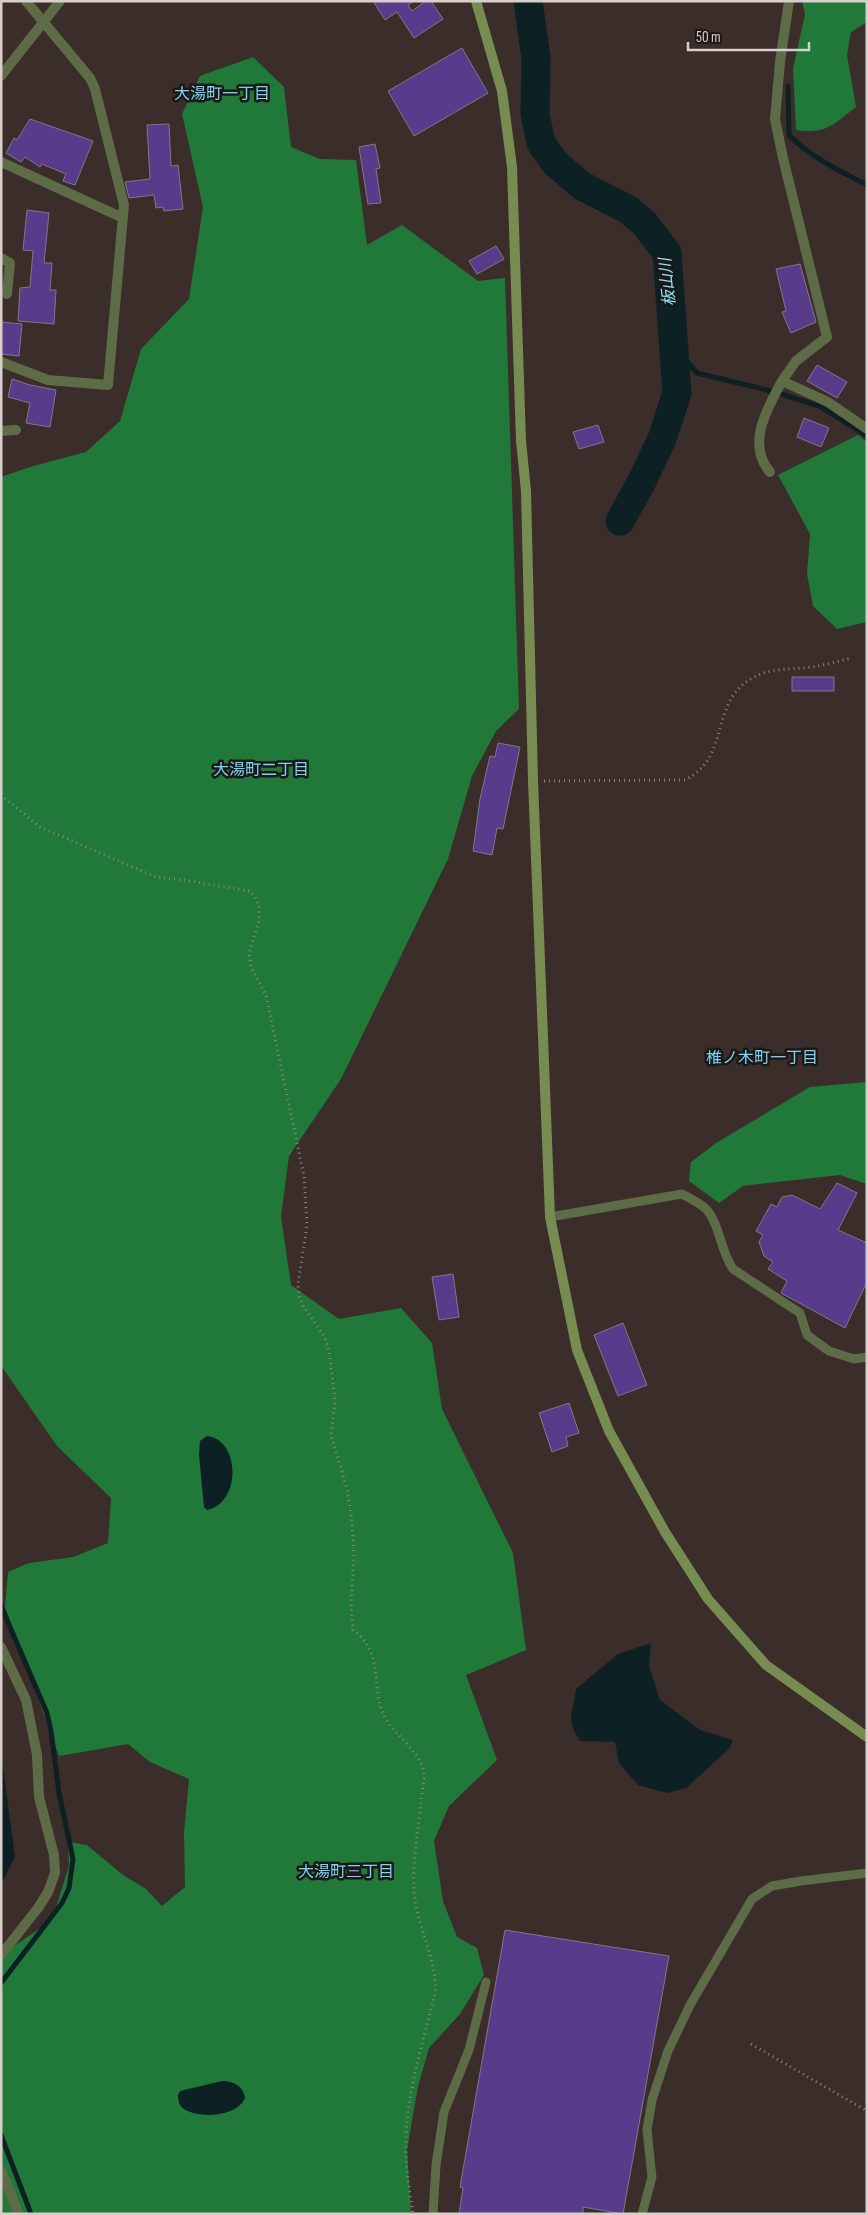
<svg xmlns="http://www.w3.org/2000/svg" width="868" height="2215" font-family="'Sofia Sans Condensed','Noto Sans JP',sans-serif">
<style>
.forest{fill:#207939}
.water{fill:#0d2023}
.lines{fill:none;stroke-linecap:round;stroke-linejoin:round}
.stream{stroke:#0d2023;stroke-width:5}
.river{stroke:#0d2023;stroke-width:29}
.building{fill:#593b8b;stroke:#7d7987}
.path{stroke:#908481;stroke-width:3;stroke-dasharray:1 4;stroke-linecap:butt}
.lane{stroke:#5d6b47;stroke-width:9}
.street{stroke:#5d6b47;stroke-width:10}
.secondary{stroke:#768c50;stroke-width:10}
.labels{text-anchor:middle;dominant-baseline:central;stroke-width:5;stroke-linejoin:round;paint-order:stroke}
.neighbourhood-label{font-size:16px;fill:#75d5f3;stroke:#1d1715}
.water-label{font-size:16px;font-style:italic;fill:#87e8fa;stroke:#1d1715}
</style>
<rect width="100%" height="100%" fill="#3b2d29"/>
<!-- forest -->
<path class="forest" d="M802 1H867V22L851 32 847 55 856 107C832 125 828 134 796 130L793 69 805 14Z
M253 57 284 87 291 147 320 159 356 160 367 245 402 225 478 281 505 278 519 709 496 731 472 776 448 859 341 1079 289 1156 281 1216 291 1285 339 1319 401 1308 432 1343 442 1409 513 1553 526 1650 466 1675 497 1760 449 1806 434 1841 443 1901 457 1937 477 1948 484 1975 460 2014 429 2048 418 2086 407 2150 411 2214H1V1961L7 1951 52 1920 69 1866 68 1842 87 1845 123 1875 146 1889 162 1906 185 1887 184 1832 189 1779 150 1762 128 1744 59 1756 5 1607 8 1572 29 1563 73 1557 108 1543 111 1498 57 1446 2 1367 1 1363V477L33 466 86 452 120 421 141 349 189 299 203 207 182 114 200 76Z
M858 435 867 442V622L837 629 813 606 807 574 810 534 778 475Z
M867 1082V1184L840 1175 743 1186 719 1203 689 1181 691 1162 716 1143 810 1087Z"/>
<!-- water -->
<path class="water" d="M207 1436C241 1440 241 1503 207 1510L204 1507 199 1455 200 1441Z
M651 1643 649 1666 660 1700 700 1730 733 1740 729 1749 686 1788 667 1793 638 1785 619 1763 615 1742 580 1741C564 1717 574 1713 576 1689L618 1654Z
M1 1753 15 1857 1 1884Z
M222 2081C234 2081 243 2086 245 2098 237 2117 199 2119 184 2109 179 2106 178 2100 178 2095L180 2091Z"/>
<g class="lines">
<!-- stream -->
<path class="stream" d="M788 86 789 135C810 157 840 171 867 185
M673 319 679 352 697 373 771 391
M781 394 819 406 867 436
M1 1606 47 1713 51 1731 59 1793 73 1859 69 1888 62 1903 1 1983
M1 2135 31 2214"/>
<!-- river -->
<path class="river" d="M528 1 536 58 535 114 541 143 555 163 582 186 629 210 645 224 667 253 677 393 662 439 641 483 620 521"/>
</g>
<!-- building -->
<path class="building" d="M373 1H414L408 5 412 11 426 1H431L443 19 414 38 397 12 385 20Z
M462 48 488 93 414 136 388 91Z
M30 119 93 141 75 185 63 181 66 174 42 164 40 167 25 157 21 162 6 153 14 138 17 140Z
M169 124 171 166 178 165 183 209 164 211 163 207 156 208 154 195 129 198 125 182 150 179 147 125Z
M375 144 380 168 376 169 381 203 368 204 359 147Z
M27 210 49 213 44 263H52L50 290H56L54 324 18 321 20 288 30 287 33 251 23 250Z
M496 246 504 259 477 274 469 261Z
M800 264 816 322 791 333 782 312 786 311 776 269Z
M1 322 22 324 19 356 1 354Z
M817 365 847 382 837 398 807 381Z
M12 379 30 385 56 390 50 427 26 423 30 403 8 397Z
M804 418 829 428 821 447 797 437Z
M598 425 604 442 579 449 573 432Z
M792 677H834V691H792Z
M498 743 520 747 503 829 497 828 492 855 473 851 480 799 490 756 495 757Z
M837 1183 857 1193 838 1230 867 1243V1282L845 1328 781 1293 787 1281 768 1269 773 1262 764 1256 759 1242 763 1235 756 1231 771 1204 777 1207 782 1197 792 1195 820 1209Z
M453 1274 459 1317 439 1320 432 1277Z
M623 1323 647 1385 618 1396 594 1335Z
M569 1403 579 1433 566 1437 568 1446 552 1452 539 1413Z
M505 1930 669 1956 623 2214 583 2207V2214H459L463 2188 460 2187Z"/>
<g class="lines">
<!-- path -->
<path class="path" d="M544 781 685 780C732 757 708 701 754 677 773 667 797 670 818 666 829 664 840 661 851 658
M1 795 40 827 156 877 183 880 249 891 255 896 259 906V921L249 953 251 967 266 995 304 1176 307 1225 298 1284 299 1296 302 1304 324 1336 329 1350 335 1400 331 1435 347 1489 352 1521 354 1557 351 1606 353 1630C386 1655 370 1686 384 1716 393 1734 420 1751 424 1772 425 1780 422 1791 421 1799 419 1828 412 1862 414 1890 416 1926 438 1959 435 1994 423 2041 408 2089 406 2137 405 2163 409 2188 413 2214
M751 2044 867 2111"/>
<!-- lane -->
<path class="lane" d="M550 1217 682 1194C691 1199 705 1205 710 1214 721 1231 721 1252 733 1269L800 1313 807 1335 829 1351 854 1359 867 1357
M433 2214 436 2165 444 2112 469 2050 486 1982
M642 2214 652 2177 647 2130 652 2100 668 2051 690 2005 752 1899 772 1886 801 1881 867 1873"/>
<!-- street -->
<path class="street" d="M789 1 780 62 775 119 783 158 827 337 796 361 782 381 828 402 867 429
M1 76 60 1
M1 162 123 218
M1 258 10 263 7 294
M1 362 48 380 108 385 124 205 95 89 90 78 26 1
M1 431 16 430
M770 472C746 444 767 409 782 381
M1 1647 26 1700 37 1755 39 1797 54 1855 55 1873 48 1892 38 1908 1 1955
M1 2171 19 2214"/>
<!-- secondary -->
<path class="secondary" d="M476 1 502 91 512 167 521 441 526 491 533 781 550 1217 577 1350 609 1431 665 1532 708 1599 766 1665 867 1737"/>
</g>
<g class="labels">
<!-- neighbourhood labels -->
<g class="neighbourhood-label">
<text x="222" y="94">大湯町一丁目</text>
<text x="261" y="770">大湯町二丁目</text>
<text x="762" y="1058">椎ノ木町一丁目</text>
<text x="346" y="1872">大湯町三丁目</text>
</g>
<!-- water labels -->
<g class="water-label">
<text transform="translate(668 282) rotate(-96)">板山川</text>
</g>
</g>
<!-- border -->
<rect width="868" height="2215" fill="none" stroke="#d8cfcc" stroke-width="5"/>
<!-- scale -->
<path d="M688 42v8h121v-8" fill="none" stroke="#d8cfcc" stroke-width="2.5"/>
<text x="696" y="42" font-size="15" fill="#d8cfcc" stroke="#1d1715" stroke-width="4" paint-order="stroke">50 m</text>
</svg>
